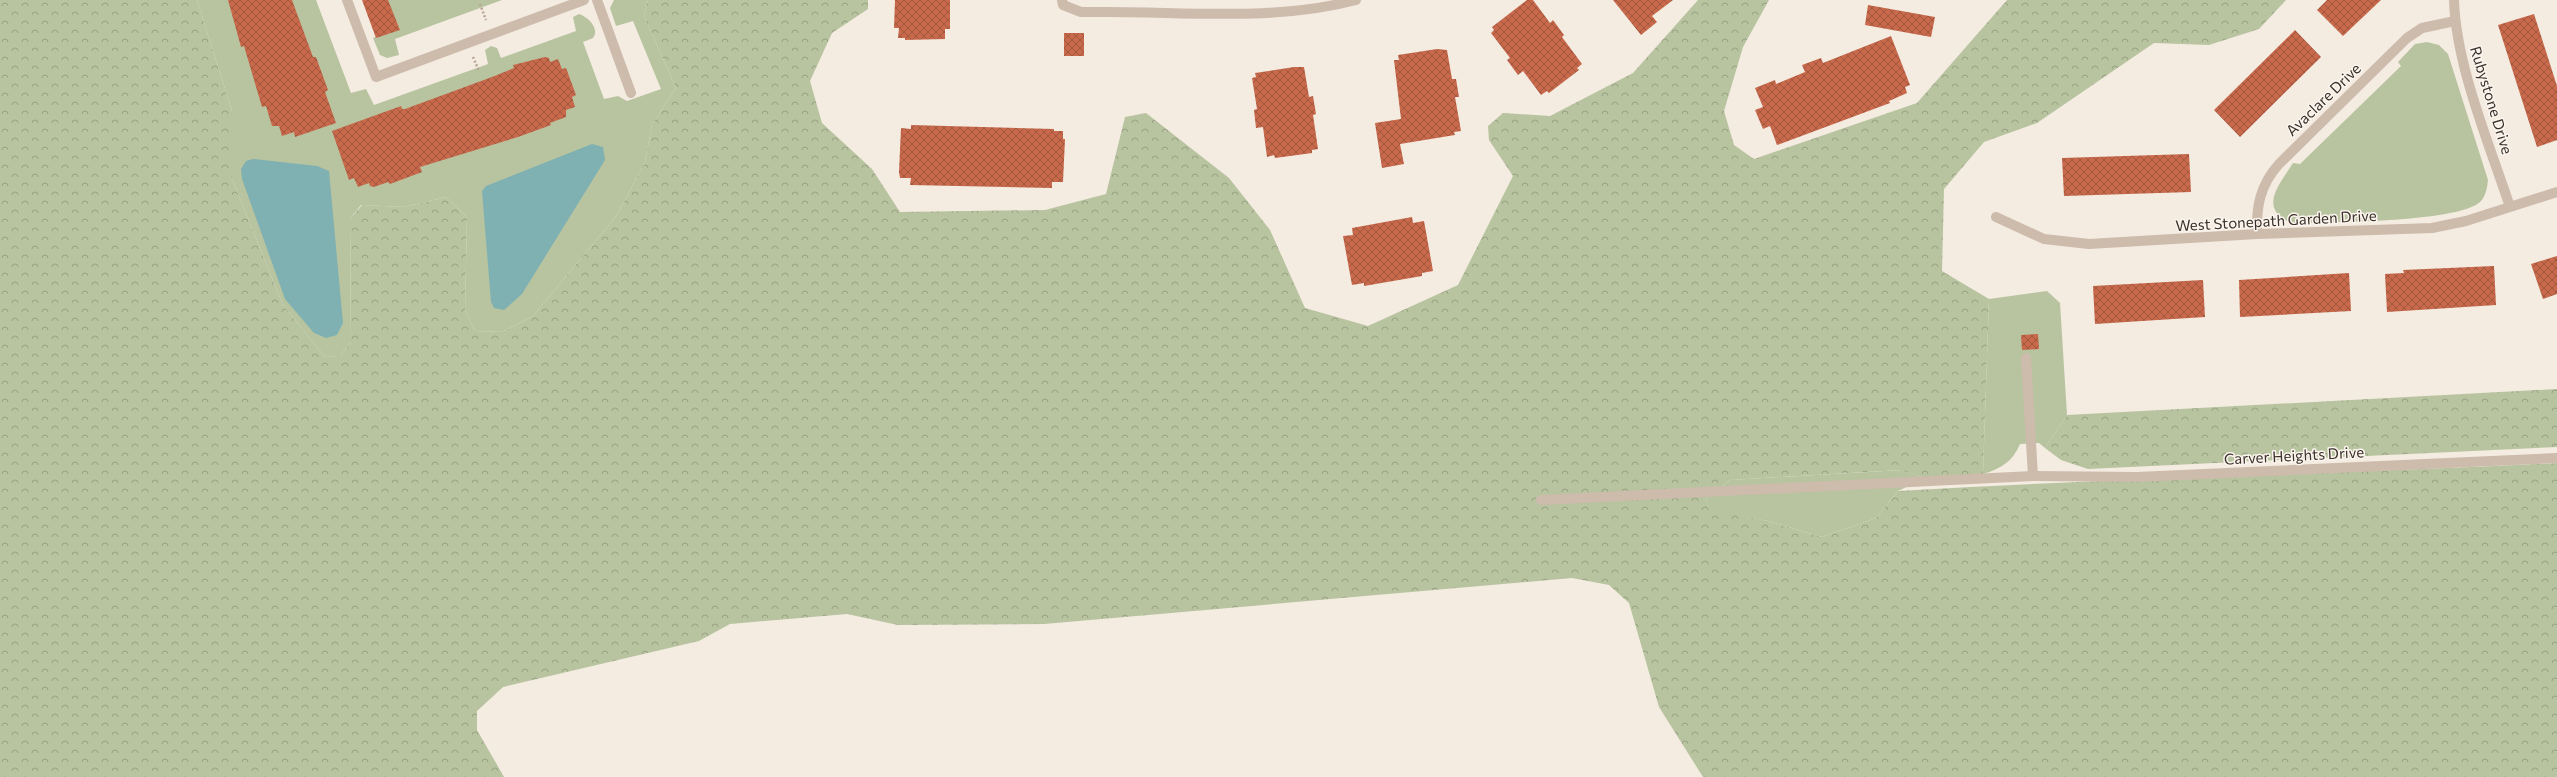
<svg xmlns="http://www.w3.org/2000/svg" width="2557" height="777" font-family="Commissioner,sans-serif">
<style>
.green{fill:#b8c4a0}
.forest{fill:url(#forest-crowns)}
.water{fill:#7fb0b2}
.building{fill:url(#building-cross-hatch)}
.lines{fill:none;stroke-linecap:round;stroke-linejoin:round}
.path{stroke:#b9a596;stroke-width:2.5;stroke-dasharray:2 2;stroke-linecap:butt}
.lane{stroke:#cdbbac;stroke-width:10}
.street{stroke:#cdbbac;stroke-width:10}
.labels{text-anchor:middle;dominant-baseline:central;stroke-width:3;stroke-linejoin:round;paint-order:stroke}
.street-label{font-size:15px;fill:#3b302b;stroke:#fbf5ee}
</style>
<defs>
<pattern id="forest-crowns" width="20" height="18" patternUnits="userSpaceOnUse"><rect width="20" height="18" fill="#b8c4a0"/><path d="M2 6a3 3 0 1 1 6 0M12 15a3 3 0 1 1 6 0" fill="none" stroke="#97a083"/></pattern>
<pattern id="building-cross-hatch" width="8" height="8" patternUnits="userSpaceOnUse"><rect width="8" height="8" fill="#c8694b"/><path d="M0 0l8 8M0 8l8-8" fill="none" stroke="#a4573f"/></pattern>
</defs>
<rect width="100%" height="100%" fill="#f4ebe1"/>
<!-- green -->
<path class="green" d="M197 0H316L351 93 366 89 374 105 488 64 485 50 491 46 497 48 501 58 576 31 573 17 579 14C588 17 600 28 593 38L583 42 604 99 618 96 627 101 661 89 633 21 616 26 610 8 614 0H648L644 16 676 88 652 124 645 162 617 215 533 316 502 332 475 331 465 310 467 217 446 197 404 207 361 205 350 219 351 342 340 356 325 357 283 305 232 179V111Z
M364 0H502L395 39 399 55 387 58 380 55 373 38 377 36Z
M2427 42 2439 45 2448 54 2488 180C2487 188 2486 196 2480 202 2456 223 2327 222 2291 223 2257 208 2280 184 2293 163L2300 164 2401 66 2398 62 2415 44Z
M2047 291 2060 303 2067 415 2045 448 2039 443 2020 444C2013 461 2001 469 1983 474L1989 299Z
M1902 470 1925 478 1898 491 1876 518 1822 537 1768 521 1711 511 1705 500 1730 480Z"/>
<!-- forest -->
<path class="forest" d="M0 0H197L232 111V179L283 305 325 357 340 356 351 342 350 219 362 205 404 207 446 197 467 217 465 310 475 331 502 332 533 316 617 215 645 162 652 124 676 88 644 16 648 0H868V9L832 33 810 81 822 123 872 169 900 212 1045 210 1106 194 1125 117 1146 113 1229 178 1270 230 1305 308 1368 326 1458 285 1513 176 1489 140 1488 126 1503 113 1550 116 1633 73 1698 0H1769L1743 47 1724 111 1734 145 1754 159 1917 103 2007 0H2286L2259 29 2209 45 2154 43 2037 123 1984 142 1944 189 1942 271 1989 299 1983 474 1925 478 1901 470 1730 480 1705 500 1711 510 1768 521 1822 537 1876 518 1898 491C2118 478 2337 474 2557 463V777H1703L1659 707 1629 603 1609 585 1572 578 1044 624 898 625 847 614 730 624 699 641 503 687 477 711V730L504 777H0Z
M2557 389V447L2088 469 2061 460 2045 448 2067 415Z"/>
<!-- water -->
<path class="water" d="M592 144 603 147 605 160 522 294 504 310 494 308 491 302 482 191 486 186Z
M253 159 317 166 329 171 343 323 337 335 326 338 314 333 285 299 242 179 241 169 246 161Z"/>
<!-- building -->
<path class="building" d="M228 0H292L313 57H316L328 90 325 92 336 123 295 137 294 132 282 136 279 126H272L266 106 262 107 244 46 241 47Z
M362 0H388L400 30 376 38Z
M895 0H950V29H945V39L905 40V38H898L899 28H894Z
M1527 0H1533L1550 23 1553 20 1564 35 1562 37 1582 64 1577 68 1579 70 1549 93 1547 91 1541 95 1523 71 1518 75 1507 60 1510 58 1491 33 1494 30 1492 27Z
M1613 0H1673L1652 16 1657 22 1641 35Z
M2327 0H2381L2343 36 2317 10Z
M1868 5 1935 17 1931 37 1865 25Z
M2534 14 2557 86V140L2537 147 2498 25Z
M2295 30 2321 57 2240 137 2214 110Z
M1064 33H1084V56H1064Z
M1891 36 1910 85 1905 87 1907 93 1889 101 1890 103 1777 145 1770 126 1763 129 1755 110 1763 107 1755 88 1775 80 1776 84 1805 72 1802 65 1821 58 1823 63Z
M1437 49 1447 50 1452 79H1456L1459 97H1455L1461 131 1454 132 1455 135 1400 144 1404 164 1382 168 1375 123 1401 119 1394 60H1399L1398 55Z
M545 57 549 58 550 62 558 59 562 69 566 68 576 95 572 97 575 107 566 110V117L550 123 551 125 518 137 420 167 422 172 390 184 388 182 374 187 370 186 369 183 358 187 354 178 349 180 332 131 401 106 402 109H405L492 77 514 68 513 65Z
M1294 67H1304L1309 97 1313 96 1316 114 1313 115 1318 149 1312 150V153L1275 158 1274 155 1267 157 1263 127 1256 128 1254 110 1257 109 1252 78 1256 77 1255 73Z
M911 125 1054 129V131H1063V139H1065L1063 182H1052V188L910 185 911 178H900L899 172 901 128 911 129Z
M2189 154 2191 192 2064 196 2062 158Z
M1412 217 1413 223 1424 221 1433 271 1422 273V276L1364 286V283L1352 285 1343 236 1353 235 1352 228Z
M2557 256V294L2543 299 2531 264Z
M2494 266 2496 305 2387 312 2385 274 2404 273 2403 270Z
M2349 273 2351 311 2240 317 2239 280Z
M2203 280 2205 317 2095 324 2093 286Z
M2038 334 2039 349 2022 350 2021 335Z"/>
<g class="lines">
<!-- path -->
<path class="path" d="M480 4 486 20
M473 57 479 71"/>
<!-- lane -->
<path class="lane" d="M1541 500 2033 476 2026 358"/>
<!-- street -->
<path class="street" d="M347 0 376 77 584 0
M597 0 631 93
M1062 0 1063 5 1081 12H1109C1189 12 1278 21 1356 0
M2454 0C2456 66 2489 143 2510 207
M1996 217 2044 239 2089 244 2257 234 2432 228 2466 221 2557 192
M2257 234C2256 207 2260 185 2279 164L2407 38 2422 28 2455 21
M2033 476 2137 477 2557 458"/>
</g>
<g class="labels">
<!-- street labels -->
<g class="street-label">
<text transform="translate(2323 99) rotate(-44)">Avaclare Drive</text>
<text transform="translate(2492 100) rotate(73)">Rubystone Drive</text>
<text transform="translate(2276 220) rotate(-3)">West Stonepath Garden Drive</text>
<text transform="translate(2294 455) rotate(-3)">Carver Heights Drive</text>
</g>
</g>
</svg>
